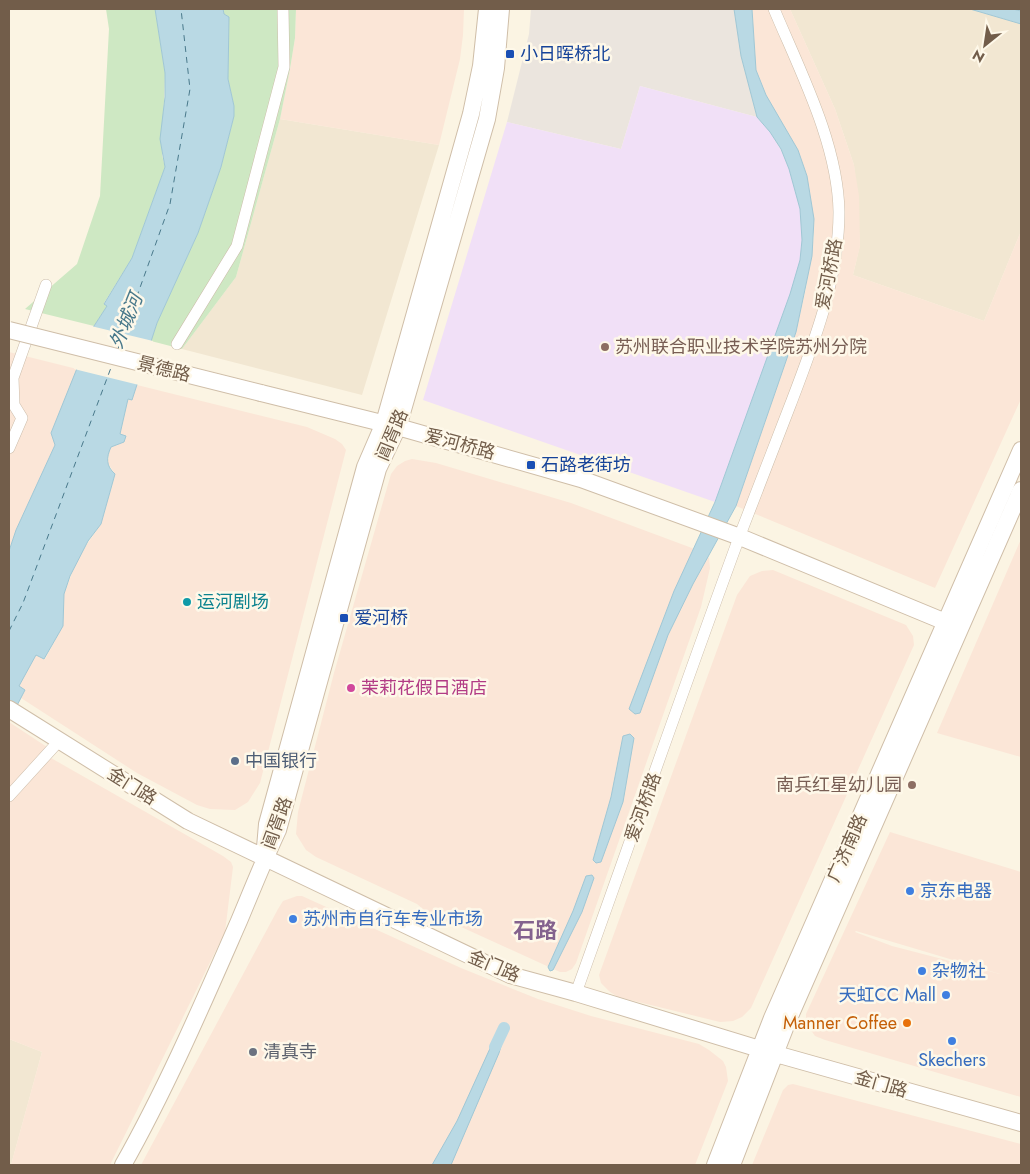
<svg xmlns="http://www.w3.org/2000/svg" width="1030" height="1174" font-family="Jost,'Noto Sans SC',sans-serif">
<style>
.residential{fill:#f2e7d2}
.commercial{fill:#fbe6d7;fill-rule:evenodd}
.industrial{fill:#ebe5de}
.education{fill:#f1e0f7}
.green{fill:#cee8c3}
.water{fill:#b9d9e4;stroke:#a0c7d5}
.pier{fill:#fbf4e3}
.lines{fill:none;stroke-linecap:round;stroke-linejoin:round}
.canal{stroke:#b9d9e4;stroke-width:12}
.ferry{stroke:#49798b;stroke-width:1;stroke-dasharray:6 5;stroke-linecap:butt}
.street-casing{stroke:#ccbdaa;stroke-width:12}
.secondary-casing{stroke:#cfbea8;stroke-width:18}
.street{stroke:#fff;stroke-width:11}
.secondary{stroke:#fff;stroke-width:16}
.secondary-bridge-casing{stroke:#cfbea8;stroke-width:18;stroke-linecap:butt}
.secondary-bridge{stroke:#fff;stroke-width:16}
.transit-dot{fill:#1a4fb4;stroke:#fef8e9;stroke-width:2}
.education-dot{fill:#8d6e63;stroke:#fef8e9;stroke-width:2}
.culture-dot{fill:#0f9aa8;stroke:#fef8e9;stroke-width:2}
.hotel-dot{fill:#d1479c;stroke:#fef8e9;stroke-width:2}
.service-dot{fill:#5c6f8a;stroke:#fef8e9;stroke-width:2}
.shop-dot{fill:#3f7fe0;stroke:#fef8e9;stroke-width:2}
.food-dot{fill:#e8710a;stroke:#fef8e9;stroke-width:2}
.worship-dot{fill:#6b7280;stroke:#fef8e9;stroke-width:2}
.labels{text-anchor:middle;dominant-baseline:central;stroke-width:5;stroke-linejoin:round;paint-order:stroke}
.transit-label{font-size:18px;fill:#164399;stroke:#fef8e9;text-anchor:start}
.street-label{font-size:18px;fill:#725d4a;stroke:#fef8e9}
.education-label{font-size:18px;fill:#785e54;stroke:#fef8e9;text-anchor:start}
.culture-label{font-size:18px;fill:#0d838f;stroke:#fef8e9;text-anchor:start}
.hotel-label{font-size:18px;fill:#b23c85;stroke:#fef8e9;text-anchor:start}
.service-label{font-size:18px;fill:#4e5e75;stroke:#fef8e9;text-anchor:start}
.shop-label{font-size:18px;fill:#366cbe;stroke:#fef8e9;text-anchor:start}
.food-label{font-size:18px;fill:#c56008;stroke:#fef8e9;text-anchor:end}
.worship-label{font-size:18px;fill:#5b616d;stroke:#fef8e9;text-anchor:start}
.water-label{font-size:19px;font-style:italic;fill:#49798b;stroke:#fef8e9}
.district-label{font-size:22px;font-weight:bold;fill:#84628e;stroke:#fef8e9}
</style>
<rect width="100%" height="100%" fill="#fbf4e3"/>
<!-- residential -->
<path class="residential" d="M790 9H970L1021 24V231L984 321 853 275 860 245 854 165 835 109Z
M280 119 439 145 362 395 182 349 236 277Z
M9 1039 42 1052 11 1165H9Z"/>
<!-- commercial -->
<path class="commercial" d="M296 9H464L463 35 460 59 439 145 280 119 290 69 295 38Z
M752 9H790L835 109 854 165 859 196 860 246 853 275 984 321 1021 231V399L935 588 736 506 796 332 806 288 814 236 807 176 798 150 766 95 756 70Z
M9 352 77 369 51 433 55 445 16 530 9 551Z
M137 385 307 427 335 439 342 444 346 450 260 783 248 802 235 810 210 809 197 805 137 773 21 698 25 690 18 686 36 655 45 659 63 626 64 594 78 557 101 524 115 474 108 463 109 453 111 447 124 442 125 436 120 434 128 399H132Z
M412 459 436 463 571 503 700 551 709 558 710 568 701 607 576 963 572 969 566 972H560L424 910 417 904 316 857 306 850 296 834 298 812 334 673 391 474 397 466 405 461Z
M1021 539V757L937 733Z
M773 570 906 625 913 636 914 645 751 1008 742 1017 733 1021 720 1022 618 997 610 992 601 983 599 975 737 595 750 576 762 571Z
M9 722 47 747 9 789Z
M51 758 223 856 231 862 233 867 225 932 110 1165H11L42 1052 9 1039V803L12 797Z
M890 832 1021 872V1097L825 1040 815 1036 806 1023V1014ZM855 932 856 931 1000 974 892 946Z
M297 896H302L461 968 538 999 591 1016 699 1044 709 1050 723 1061 726 1067 728 1081 695 1165H141L278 909 283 901Z
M793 1084 1021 1144V1165H752L783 1090 788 1085Z"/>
<!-- industrial -->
<path class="industrial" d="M531 9H734L741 56 757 117 640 86 621 149 507 122 529 34Z"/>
<!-- education -->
<path class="education" d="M640 86 757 117 770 132 781 150 789 169 800 209 802 240 800 260 790 294 715 502 423 400 507 122 621 149Z"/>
<!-- green -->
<path class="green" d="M106 9H155L165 73 162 155 165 167 132 258 104 303 107 306 94 326 25 309 77 264 100 196 109 29Z
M223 9H296L295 38 290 69 280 119 236 277 182 349 151 341 157 323 198 233 221 167 234 116V106L228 79 229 17 224 14Z"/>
<!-- water -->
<path class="water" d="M155 9H223L224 14 229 17 228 79 234 106V116L221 167 198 233 157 323 132 400 128 399 120 434 126 436 124 442 111 447C106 458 106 466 115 474L101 524 88 541 70 576 64 594 63 626 44 659 36 655 19 686 25 690 9 721V551L16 530 55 445 51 433 94 326 107 306 104 304 132 258 165 167 160 139 165 97V73Z
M734 9H752L756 70 766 95 798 150 807 176 814 219 812 256 796 332 736 506 693 584 668 635 640 713 635 714 629 709 674 591 715 502 790 294 800 260 802 240 800 209 789 169 781 149 770 132 757 117 741 56Z
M970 9H1013L1021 11V24Z
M630 734 634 738 623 802 601 862 596 863 593 860 611 797 623 736Z
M592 875 594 878 582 912 553 970 550 971 548 967 573 911 586 876Z
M502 1031 504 1036 499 1053 451 1165H432L457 1121 497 1033Z"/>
<!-- pier -->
<path class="pier" d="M91 326 153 341 139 385 74 369Z"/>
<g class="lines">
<!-- canal -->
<path class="canal" d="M495 1047 504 1028"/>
<!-- ferry -->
<path class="ferry" d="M118 349 170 204 190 89 181 9
M9 631 23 603 112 365"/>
<!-- street casing -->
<g class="street-casing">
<path id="street" d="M177 344 237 246 284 67 283 9
M9 448 22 418 14 405 13 378 46 285
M9 796 59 741
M576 993C631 840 684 687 740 535 757 491 774 447 791 403 814 343 839 278 839 212 838 144 800 71 774 9"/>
</g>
<!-- secondary casing -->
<g class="secondary-casing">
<path id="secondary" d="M261 393 398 427 581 479 740 537 960 628
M9 709 188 821 510 975 576 993 776 1054 1021 1123
M265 848 267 824 365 467 384 423 471 114 481 66 487 9
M123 1165C167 1087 203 1003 239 921 252 890 264 860 278 830L378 469 398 427 487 119 496 68 501 9
M715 1165 772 1018 1021 450
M732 1165 787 1023 1021 490"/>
</g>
<!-- street -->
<use href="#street" class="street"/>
<!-- secondary -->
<use href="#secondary" class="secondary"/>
<!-- secondary-bridge casing -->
<g class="secondary-bridge-casing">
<path id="secondary-bridge" d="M9 330 261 393"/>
</g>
<!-- secondary-bridge -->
<use href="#secondary-bridge" class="secondary-bridge"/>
</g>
<!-- markers -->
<g class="transit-dot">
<rect x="505" y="49" width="10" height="10" rx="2.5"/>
<rect x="526" y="460" width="10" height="10" rx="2.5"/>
<rect x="339" y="613" width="10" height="10" rx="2.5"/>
</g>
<g class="education-dot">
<circle cx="605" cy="347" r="5"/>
<circle cx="912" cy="785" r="5"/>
</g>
<circle class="culture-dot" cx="187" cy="602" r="5"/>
<circle class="hotel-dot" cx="351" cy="688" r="5"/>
<circle class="service-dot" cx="235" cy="761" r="5"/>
<g class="shop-dot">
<circle cx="910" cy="891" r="5"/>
<circle cx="293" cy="919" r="5"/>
<circle cx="922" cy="971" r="5"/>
<circle cx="946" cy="995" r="5"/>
<circle cx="952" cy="1041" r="5"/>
</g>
<circle class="food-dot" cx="907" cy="1023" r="5"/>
<circle class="worship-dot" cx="253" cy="1052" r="5"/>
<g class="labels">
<!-- transit labels -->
<g class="transit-label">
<text x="520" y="54">小日晖桥北</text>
<text x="541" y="465">石路老街坊</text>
<text x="354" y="618">爱河桥</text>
</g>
<!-- street labels -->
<g class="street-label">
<text transform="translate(829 274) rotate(-79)">爱河桥路</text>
<text transform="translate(164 369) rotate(14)">景德路</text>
<text transform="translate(392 435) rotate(-67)">阊胥路</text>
<text transform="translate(460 444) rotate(15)">爱河桥路</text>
<text transform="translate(132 786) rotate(32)">金门路</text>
<text transform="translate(643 807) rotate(-70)">爱河桥路</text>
<text transform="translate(277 823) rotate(-70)">阊胥路</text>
<text transform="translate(847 848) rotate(-66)">广济南路</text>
<text transform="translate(494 966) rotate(23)">金门路</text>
<text transform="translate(881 1084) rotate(16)">金门路</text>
</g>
<!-- education labels -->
<g class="education-label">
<text x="615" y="347">苏州联合职业技术学院苏州分院</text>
<text x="902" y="785" text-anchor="end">南兵红星幼儿园</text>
</g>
<!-- culture labels -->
<g class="culture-label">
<text x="197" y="602">运河剧场</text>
</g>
<!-- hotel labels -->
<g class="hotel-label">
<text x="361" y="688">茉莉花假日酒店</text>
</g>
<!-- service labels -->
<g class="service-label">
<text x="245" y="761">中国银行</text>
</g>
<!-- shop labels -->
<g class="shop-label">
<text x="920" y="891">京东电器</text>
<text x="303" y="919">苏州市自行车专业市场</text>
<text x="932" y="971">杂物社</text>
<text x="936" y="995" text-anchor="end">天虹CC Mall</text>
<text x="952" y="1060" text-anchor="middle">Skechers</text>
</g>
<!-- food labels -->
<g class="food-label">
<text x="897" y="1023">Manner Coffee</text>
</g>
<!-- worship labels -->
<g class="worship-label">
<text x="263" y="1052">清真寺</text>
</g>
<!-- water labels -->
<g class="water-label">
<text transform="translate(126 321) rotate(-68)">外城河</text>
</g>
<!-- district labels -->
<g class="district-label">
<text x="535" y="930">石路</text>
</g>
</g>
<!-- border -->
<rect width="1030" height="1174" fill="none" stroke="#725d4a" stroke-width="20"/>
<!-- north arrow -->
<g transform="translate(985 45) rotate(210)" stroke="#fef8e9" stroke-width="4" paint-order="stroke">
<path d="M0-4L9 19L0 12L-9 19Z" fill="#725d4a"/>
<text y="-8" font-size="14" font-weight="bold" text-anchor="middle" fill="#725d4a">N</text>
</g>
</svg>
